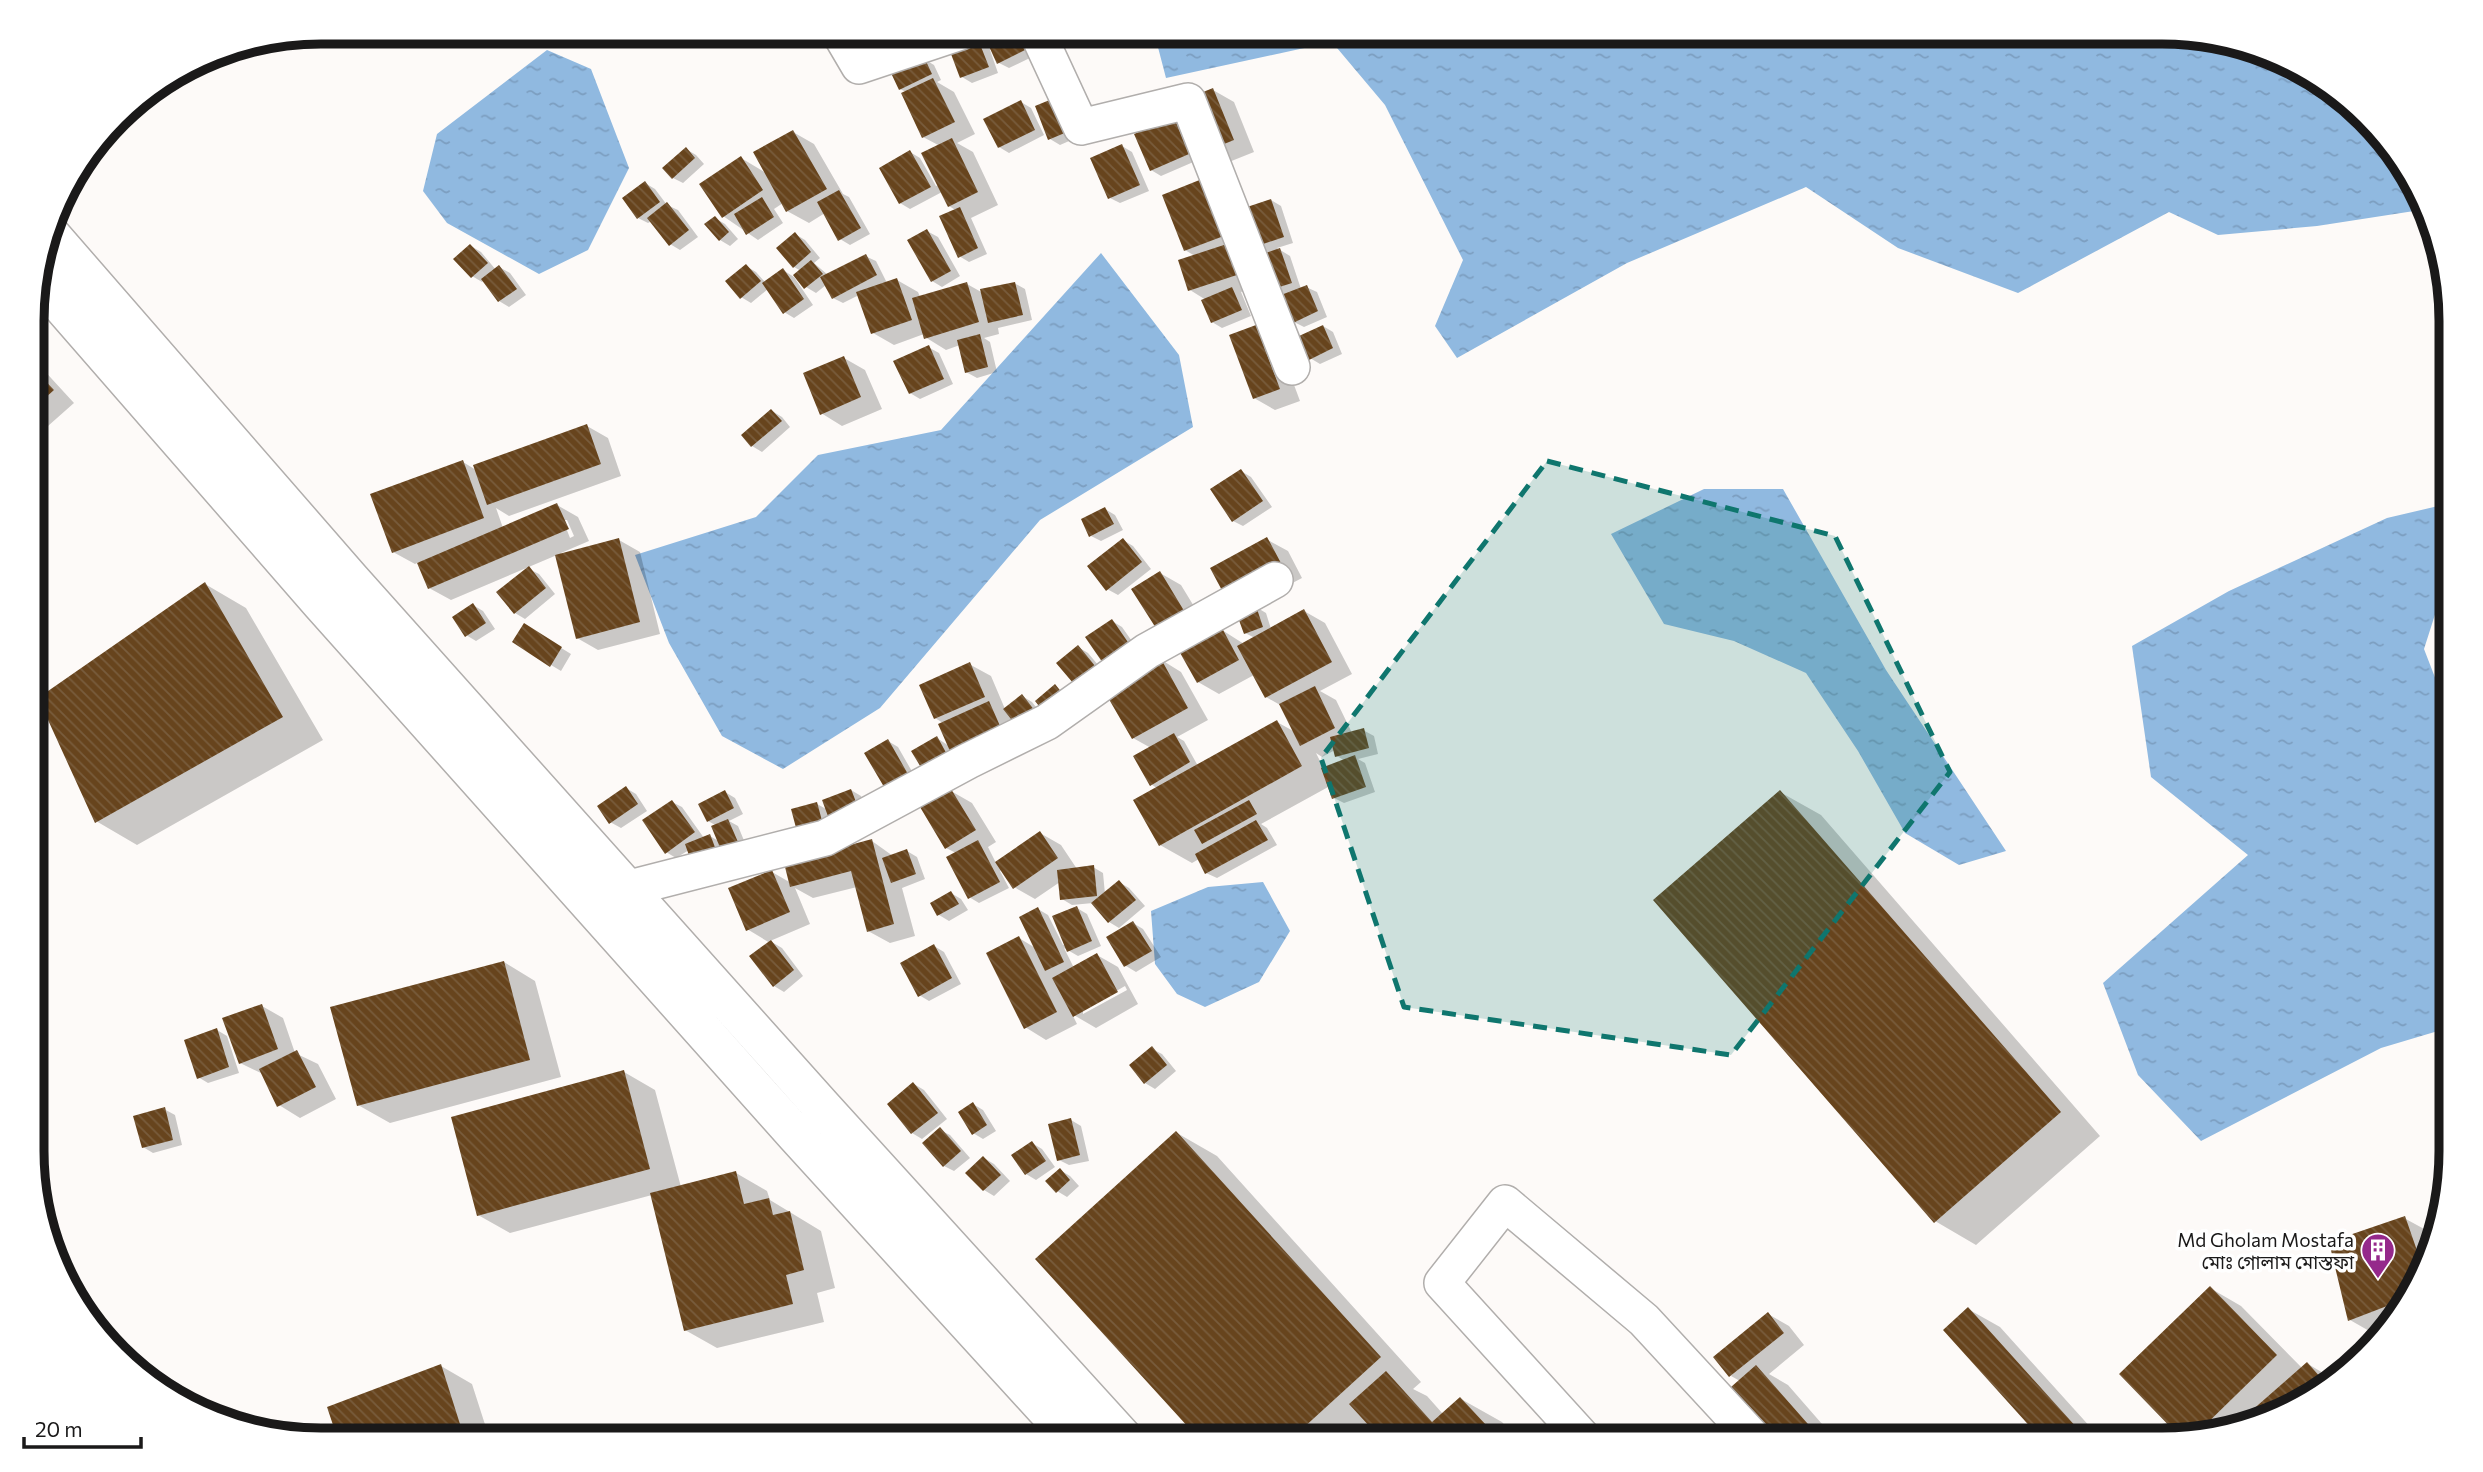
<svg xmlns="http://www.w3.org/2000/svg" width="2483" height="1472" font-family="Commissioner,'Noto Sans Bengali',sans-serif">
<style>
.water{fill:url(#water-ripples)}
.shadow{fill:#0003;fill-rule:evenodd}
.building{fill:url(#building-back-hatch)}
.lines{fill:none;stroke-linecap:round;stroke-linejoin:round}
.minor-casing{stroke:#b1aeac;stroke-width:38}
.secondary-casing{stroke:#b1aeac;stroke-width:41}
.minor{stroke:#fff;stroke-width:35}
.secondary{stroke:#fff;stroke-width:38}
.marked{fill:#0f766e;fill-opacity:0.2;stroke:#0f766e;stroke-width:5;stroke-dasharray:14 9;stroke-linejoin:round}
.labels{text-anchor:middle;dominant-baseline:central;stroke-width:7;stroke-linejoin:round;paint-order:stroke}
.poi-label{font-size:19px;fill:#1a1919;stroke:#fff;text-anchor:end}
.rim{fill:none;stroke:#1a1919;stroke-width:9}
</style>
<defs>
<pattern id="water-ripples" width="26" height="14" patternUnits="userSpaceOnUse" patternTransform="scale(1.75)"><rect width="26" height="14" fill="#90b9e0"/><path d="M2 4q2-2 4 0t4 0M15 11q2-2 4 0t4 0" fill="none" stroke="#7c9ec0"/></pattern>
<pattern id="building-back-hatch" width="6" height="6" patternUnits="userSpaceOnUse" patternTransform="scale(1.75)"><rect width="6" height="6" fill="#67441d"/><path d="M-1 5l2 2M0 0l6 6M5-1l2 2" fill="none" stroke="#785c3c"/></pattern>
</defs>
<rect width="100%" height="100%" fill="#fdfaf8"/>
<!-- water -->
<path class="water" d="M1154 32H2163L2238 41 2307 70 2403 160 2427 209 2317 226 2218 235 2169 212 2018 293 1898 248 1806 187 1627 263 1457 358 1435 326 1463 260 1385 105 1332 42 1166 78Z
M547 50 591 69 629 168 588 250 539 274 447 223 423 191 437 134Z
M1101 253 1179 355 1193 427 1040 520 880 708 783 769 722 736 669 643 635 555 756 517 818 455 941 430Z
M1704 489H1783L1886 670 2006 851 1959 865 1905 833 1858 751 1806 673 1734 641 1664 624 1611 534Z
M2451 503V600L2439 602 2424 649 2451 719V1020L2448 1028 2381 1048 2201 1141 2138 1075 2103 983 2248 855 2151 777 2132 646 2229 591 2387 518Z
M1263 882 1290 931 1259 982 1205 1007 1177 994 1155 964 1151 911 1208 887Z"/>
<!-- shadow -->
<path class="shadow" d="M990 32H1024L1036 55 1009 68 999 63 992 49 990 50 998 73 972 83 962 77 976 36 990 44 985 34Z
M924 59 934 65 941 80 937 82 954 92 975 134 957 143 973 152 998 205 971 218 987 254 969 262 959 256 957 211 949 206 942 192 910 209 900 203 910 152 920 158 936 186 939 185 940 146 923 137 906 92 900 89Z
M1213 90 1234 102 1254 152 1219 166 1198 160 1161 176 1151 170 1136 135Z
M1021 102 1031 108 1044 135 1009 153 999 147Z
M1037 107 1076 138 1060 145 1050 139Z
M793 132 814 144 843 194 849 197 870 234 850 245 840 239 825 213 809 223 787 211 783 203 774 209 783 223 758 240 723 216 741 158 766 173Z
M1122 146 1132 152 1149 191 1120 203 1110 198Z
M686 149 696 155 704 164 683 183 673 178Z
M645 183 655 189 667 205 678 210 698 237 680 250 670 244 652 221 648 223 638 218Z
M1271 200 1281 206 1293 243 1277 248 1290 256 1301 289 1306 287 1317 292 1327 317 1304 327 1294 322 1283 294 1266 300 1254 288 1241 292 1251 316 1222 328 1212 322 1206 300 1190 290 1195 256 1185 250 1236 212Z
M715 218 725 224 738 239 730 246 720 240Z
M927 231 938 237 960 276 942 287 932 281Z
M795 234 805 240 820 258 814 263 828 275 865 256 876 261 887 283 897 280 918 292 920 297 967 284 983 293 1014 283 1025 289 1032 320 998 328 999 334 984 338 990 342 997 372 977 378 966 372 960 345 946 350 925 337 924 334 894 345 873 333 859 295 843 303 833 298 826 285 816 293 806 287 801 271 794 267Z
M471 246 481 252 496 270 499 267 510 273 526 295 509 307 499 301 484 280 482 282 472 276Z
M746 266 756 272 765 282 783 270 794 277 813 305 794 318 784 312 768 289 751 303 741 297Z
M1323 326 1333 332 1342 354 1320 364 1310 358Z
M1256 327 1277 339 1300 401 1275 410 1254 398Z
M928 347 939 353 953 384 920 399 910 393Z
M844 358 865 370 882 409 842 426 821 413Z
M34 363 40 366 74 403 48 426 34 418Z
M772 411 782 417 790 427 762 452 752 446 743 435Z
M587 426 608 438 621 476 509 516 496 508 503 528 557 505 578 517 589 541 561 553 562 555 619 540 640 552 660 634 598 650 577 638 557 555 451 600 429 588 419 562 415 564 393 552 463 462 476 470ZM563 520H567L574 536 570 538Z
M1241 471 1251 477 1272 507 1243 526 1233 521Z
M1105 509 1115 515 1123 530 1101 541 1091 536Z
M1266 539 1288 551 1302 578 1247 607Z
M1123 540 1133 546 1151 569 1118 595 1107 589Z
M529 569 539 574 555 594 525 619 515 613Z
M1160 573 1181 585 1209 631 1183 647Z
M205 584 246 608 323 740 137 845 96 821Z
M473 605 483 611 495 629 476 641 466 635Z
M1256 607 1266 613 1271 629 1304 611 1325 623 1352 674 1320 691 1336 700 1352 733 1363 730 1374 736 1378 754 1358 759 1365 763 1375 792 1344 803 1334 798 1330 786 1261 824 1267 828 1277 845 1217 878 1206 873 1199 859 1192 863 1160 845 1158 789 1151 784V748L1133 738 1160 659 1181 672 1208 720 1177 737 1184 741 1198 766 1277 722 1295 732 1282 706 1266 697 1254 675 1219 694 1198 682 1222 630 1244 644 1255 638 1245 633ZM1335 750 1337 756 1345 761 1324 769 1316 753 1322 757Z
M1112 621 1122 627 1143 657 1109 668Z
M524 625 571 654 561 671 551 665Z
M1078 647 1088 653 1109 678 1090 694Z
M969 664 991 676 1005 709 1022 696 1032 702 1047 721 936 778 937 738 949 746 943 723 935 718Z
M888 741 898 747 922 789 901 802Z
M626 788 636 794 647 811 621 828 610 822Z
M851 790 861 796 871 820 801 838 817 804 828 810Z
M951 791 972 803 996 842 988 847 996 863 1040 833 1061 845 1077 869 1093 867 1103 873 1105 894 1119 882 1129 888 1145 906 1119 928 1109 922 1093 903 1072 905 1062 899 1060 882 1035 899 1014 887 1002 870 1000 871 1009 888 979 903 969 897 956 853 946 848Z
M725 792 735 798 743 814 729 821 738 826 750 855 689 850 676 858 666 852 672 802 682 807 704 838 710 836 720 842 717 826 708 821Z
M1780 792 1821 815 2100 1136 1976 1245 1935 1221Z
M872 841 893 856 907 851 917 857 925 879 902 888 915 936 890 943 868 931 857 887 813 898 795 888 810 924 770 941 782 948 803 976 784 992 774 986 770 943 747 929 772 872 791 883Z
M951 893 961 899 968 910 949 921 939 915 932 904Z
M1077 908 1087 914 1101 946 1078 956 1064 948 1074 968 1097 955 1118 967 1138 1004 1096 1028 1072 1014 1077 1024 1046 1040 1025 1027 1019 938 1037 949 1038 909 1048 915 1063 945 1066 944ZM1125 986 1127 990 1083 1014V1010Z
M1133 923 1143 929 1161 957 1136 972 1126 966Z
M934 946 944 952 961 984 929 1001 919 995Z
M504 962 535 981 561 1077 390 1123 358 1105Z
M262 1006 283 1018 295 1053 318 1064 336 1099 300 1118 279 1105 263 1074 240 1063Z
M217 1030 227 1036 239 1073 208 1083 198 1077Z
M1152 1049 1162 1054 1176 1071 1155 1089 1145 1083Z
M624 1072 655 1090 681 1187 736 1173 767 1191 770 1200 821 1231 835 1288 817 1293 824 1322 717 1348 685 1330 652 1195 510 1233 478 1215Z
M914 1084 924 1090 947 1119 922 1139 912 1133Z
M973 1104 983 1110 996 1131 983 1139 973 1133Z
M164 1109 175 1115 182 1145 153 1153 143 1147Z
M1071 1120 1081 1126 1089 1161 1069 1165 1059 1160Z
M940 1130 950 1135 970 1158 954 1171 944 1166Z
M1177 1133 1217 1156 1421 1382 1413 1389 1427 1396 1443 1414 1461 1399 1502 1422 1518 1440H1384L1372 1426 1356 1440H1202L1037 1259Z
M1032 1143 1042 1149 1055 1167 1036 1180 1026 1174Z
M984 1158 994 1164 1010 1181 994 1196 984 1190 968 1173Z
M1060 1170 1070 1176 1079 1186 1067 1197 1057 1191Z
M2404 1218 2426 1230 2429 1241 2413 1296 2390 1325 2371 1332 2350 1320Z
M2210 1288 2241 1306 2303 1369 2308 1364 2335 1380 2307 1402 2184 1439 2121 1374Z
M1968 1309 2000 1327 2102 1440H2044Z
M1768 1314 1789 1326 1804 1345 1769 1374 1788 1385 1836 1440H1780L1734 1388 1740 1381 1731 1376Z
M441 1366 472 1384 490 1440H340L329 1408Z"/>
<!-- building -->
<path class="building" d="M987 32H1018L1027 49 997 64 983 33Z
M976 34 989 67 960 78 948 46Z
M924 57 932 74 899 90 891 73Z
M933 78 955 122 922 138 901 93Z
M1213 88 1234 140 1197 155 1176 103Z
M1052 99 1067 132 1048 140 1035 106Z
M1021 100 1035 130 998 148 983 119Z
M1174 117 1189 154 1150 171 1134 134Z
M793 130 827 189 786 212 753 152Z
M952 138 978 192 948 207 921 153Z
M1122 144 1140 185 1108 199 1090 158Z
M686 147 695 158 672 179 662 168Z
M910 150 931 187 899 204 879 168Z
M741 156 763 190 722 218 699 184Z
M1207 177 1229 234 1184 251 1162 195Z
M645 181 660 202 637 219 622 198Z
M839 190 861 228 838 241 817 202Z
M762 197 774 217 746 235 734 214Z
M1271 199 1284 237 1248 249 1235 211Z
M667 202 689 230 669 246 647 218Z
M960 207 978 248 958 258 939 216Z
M715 216 729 232 719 241 704 224Z
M927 229 951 271 931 282 907 240Z
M795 232 811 252 793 268 776 248Z
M1233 242 1243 273 1188 291 1178 260Z
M470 244 488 263 471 278 453 259Z
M1280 248 1292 283 1254 295 1243 261Z
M866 254 877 275 832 299 820 277Z
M811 260 823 274 804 289 793 275Z
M746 264 761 281 740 299 725 281Z
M499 265 517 289 498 302 481 279Z
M783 268 804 299 783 314 762 283Z
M897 278 912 320 871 334 856 292Z
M967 282 979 322 924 339 912 298Z
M1015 282 1023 315 988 323 980 289Z
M1307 285 1318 311 1293 323 1281 295Z
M1232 287 1242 310 1211 323 1201 300Z
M1256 325 1280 389 1253 399 1229 335Z
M1323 325 1333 348 1309 360 1299 336Z
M980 334 988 367 965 373 957 340Z
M929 345 944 379 909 394 893 361Z
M844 356 861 397 820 415 803 373Z
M34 369 54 390 34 408Z
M771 409 782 421 751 447 741 435Z
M587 424 601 464 487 505 473 465Z
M463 460 484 518 392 553 370 494Z
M1241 469 1263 501 1232 522 1210 489Z
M557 503 569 529 428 589 417 563Z
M1105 507 1114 524 1089 537 1081 519Z
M1267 537 1282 565 1225 596 1210 568Z
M619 538 640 622 576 639 555 555Z
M1123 538 1142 562 1106 591 1087 566Z
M529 566 546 588 514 614 496 592Z
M1160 571 1189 619 1161 636 1131 589Z
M205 582 283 717 95 823 38 698Z
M473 603 486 623 465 637 452 617Z
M1256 606 1263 627 1244 634 1236 612Z
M1304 609 1332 662 1265 698 1237 646Z
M1112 619 1134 651 1107 669 1085 637Z
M524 623 562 647 550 667 512 642Z
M1222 628 1239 660 1197 683 1179 651Z
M1078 645 1100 672 1079 690 1056 663Z
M1160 657 1188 708 1132 739 1103 689Z
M970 662 985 697 934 719 919 685Z
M1055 684 1067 699 1047 716 1035 701Z
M1315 686 1335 728 1300 746 1279 704Z
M1022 694 1038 715 1019 729 1003 709Z
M989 701 1004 735 953 758 938 724Z
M1277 720 1302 766 1159 846 1133 800Z
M1364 728 1369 748 1335 757 1330 737Z
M1174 733 1190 762 1150 786 1133 756Z
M937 736 950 760 925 774 911 751Z
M888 739 913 783 890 797 864 753Z
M1355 755 1366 787 1332 799 1321 768Z
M626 786 638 804 609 824 597 806Z
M851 789 861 815 832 827 822 800Z
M951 789 976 830 945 849 920 807Z
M725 790 734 808 707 822 698 804Z
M1780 790 2061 1112 1934 1223 1653 900Z
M672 800 695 832 665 854 642 820Z
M1249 800 1257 814 1202 844 1194 830Z
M817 802 825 832 799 839 791 809Z
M728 819 741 849 724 857 711 826Z
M1256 820 1268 840 1205 874 1195 854Z
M1040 831 1058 858 1013 889 995 862Z
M710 834 719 858 693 867 685 844Z
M872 839 894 924 867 932 851 871 790 887 784 863Z
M978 840 1000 882 968 899 946 857Z
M907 849 916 874 891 883 882 858Z
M1094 865 1097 896 1060 900 1057 870Z
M772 870 790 912 746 931 728 888Z
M1119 880 1136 900 1108 923 1091 903Z
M951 891 959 904 937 916 930 903Z
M1077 906 1092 941 1067 952 1052 916Z
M1038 907 1064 962 1045 971 1019 917Z
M1133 921 1152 951 1124 967 1106 937Z
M1019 936 1057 1012 1024 1029 986 953Z
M771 940 794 970 773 987 749 956Z
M934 944 952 978 918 997 900 963Z
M1097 953 1118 992 1073 1017 1052 978Z
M504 961 530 1060 357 1106 330 1007Z
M262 1004 278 1049 239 1064 222 1018Z
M217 1028 229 1067 197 1079 184 1040Z
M1152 1046 1167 1065 1144 1084 1129 1065Z
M297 1050 316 1087 277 1107 259 1069Z
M624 1070 650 1169 477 1216 451 1117Z
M913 1082 938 1113 911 1134 887 1104Z
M973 1102 987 1125 972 1135 958 1112Z
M165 1107 173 1140 142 1148 133 1116Z
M1071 1118 1080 1155 1057 1161 1048 1124Z
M940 1127 961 1151 943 1167 922 1143Z
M1176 1131 1381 1357 1290 1440H1200L1035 1259Z
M1032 1141 1046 1161 1025 1175 1011 1155Z
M983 1156 1001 1175 983 1191 965 1173Z
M1060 1168 1070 1180 1056 1193 1045 1181Z
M736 1171 744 1204 769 1198 773 1215 790 1211 804 1270 786 1275 793 1304 684 1331 650 1193Z
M2405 1216 2422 1265 2413 1296 2348 1321 2329 1242Z
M2210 1286 2277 1355 2194 1436 2182 1439 2119 1374Z
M1968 1307 2088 1440H2042L1943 1330Z
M1768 1312 1784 1333 1729 1377 1713 1357Z
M2307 1362 2328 1386 2307 1402 2254 1418 2250 1412Z
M441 1364 465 1440H338L327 1407Z
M1756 1365 1822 1440H1778L1731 1387Z
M1386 1371 1432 1422 1460 1397 1500 1440H1382L1349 1404Z"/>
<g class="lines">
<!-- minor casing -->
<g class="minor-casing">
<path id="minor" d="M839 32 859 66 961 32
M1037 32 1081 127 1188 101 1292 367
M626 889 825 838 968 761 1047 722 1147 651 1275 580
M1585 1440 1442 1283 1505 1203 1644 1320 1755 1440"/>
</g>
<!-- secondary casing -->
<g class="secondary-casing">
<path id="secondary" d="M49 233 350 579 823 1108 1125 1440
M36 276 321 603 796 1135 1074 1440"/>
</g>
<!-- minor -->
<use href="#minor" class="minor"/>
<!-- secondary -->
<use href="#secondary" class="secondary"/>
</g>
<!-- marked area -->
<path class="marked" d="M1547 461 1835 536 1950 772 1731 1055 1404 1007 1321 758Z"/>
<!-- icons -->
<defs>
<g id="building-pin" transform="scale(1.75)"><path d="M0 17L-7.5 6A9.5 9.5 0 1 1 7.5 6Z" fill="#95298b" stroke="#fff"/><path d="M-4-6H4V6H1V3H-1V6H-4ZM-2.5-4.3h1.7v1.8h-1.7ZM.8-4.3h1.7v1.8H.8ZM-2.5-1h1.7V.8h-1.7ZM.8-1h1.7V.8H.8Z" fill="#fff"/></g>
</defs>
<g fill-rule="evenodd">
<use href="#building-pin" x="2378" y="1250"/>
</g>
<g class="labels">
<!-- poi labels -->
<g class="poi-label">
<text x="2354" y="1239">Md Gholam Mostafa<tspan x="2354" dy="22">মোঃ গোলাম মোস্তফা</tspan></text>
</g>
</g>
<!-- crop -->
<path d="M0 0H2483V1472H0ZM321 44H2162A277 277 0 0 1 2439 321V1151A277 277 0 0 1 2162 1428H321A277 277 0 0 1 44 1151V321A277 277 0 0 1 321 44Z" fill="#fff" fill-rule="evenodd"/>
<path class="rim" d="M321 44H2162A277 277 0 0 1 2439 321V1151A277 277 0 0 1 2162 1428H321A277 277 0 0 1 44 1151V321A277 277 0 0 1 321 44Z"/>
<!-- scale -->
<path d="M24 1437v10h117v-10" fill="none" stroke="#1a1919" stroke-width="3.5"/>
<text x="35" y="1437" font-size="21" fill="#1a1919" stroke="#ffffff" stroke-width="5" paint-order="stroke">20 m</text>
</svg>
